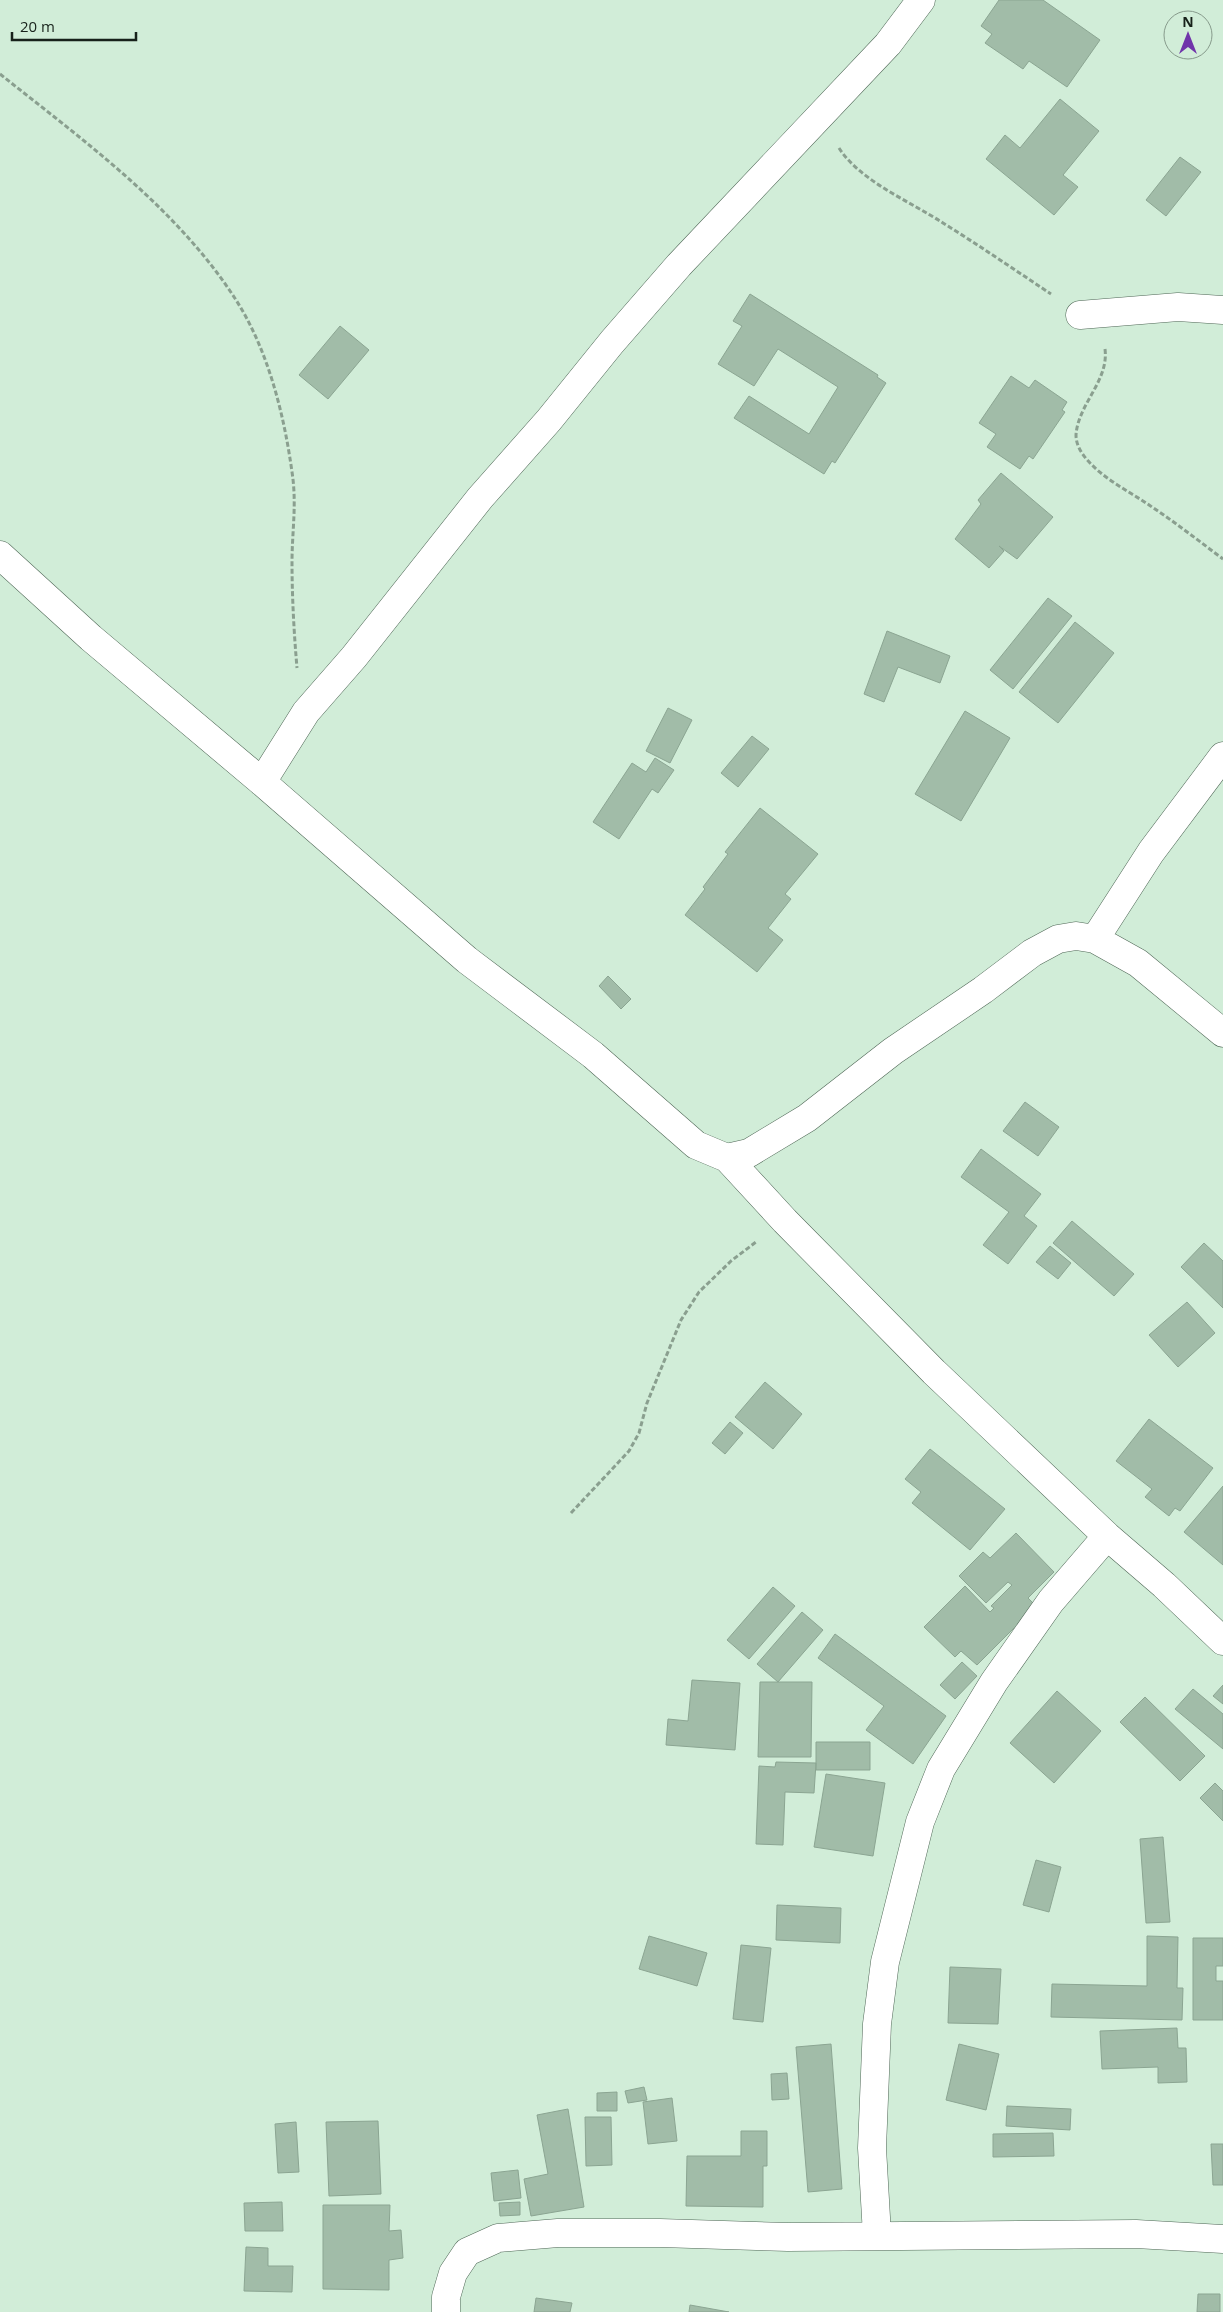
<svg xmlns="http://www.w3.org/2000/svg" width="1223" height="2312" font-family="'Open Sans',sans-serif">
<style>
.building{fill:#a1bca8;stroke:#8ba592}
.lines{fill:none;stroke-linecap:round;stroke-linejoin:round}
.street-casing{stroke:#4f6756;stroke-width:29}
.path{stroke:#8a9f8f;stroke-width:3;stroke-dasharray:5 2.5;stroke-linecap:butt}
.street{stroke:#fff;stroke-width:28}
</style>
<rect width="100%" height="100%" fill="#d1edd8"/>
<!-- building -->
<path class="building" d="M999 0H1043L1100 40 1067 87 1029 61 1023 69 985 43 992 34 981 26Z
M1060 99 1099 131 1063 175 1078 187 1054 215 986 159 1005 135 1020 148Z
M1180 157 1201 172 1166 216 1146 200Z
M750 294 878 375 877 377 886 383 835 463 832 461 824 474 734 418 749 396 809 434 838 387 778 349 754 386 718 364 742 326 733 321Z
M340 326 369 350 328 399 299 375Z
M1011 376 1029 388 1035 380 1067 402 1062 410 1065 412 1033 459 1029 456 1020 469 987 447 996 434 979 423Z
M1001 473 1053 517 1017 559 999 546 1004 551 989 568 955 539 981 504 978 500Z
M1048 598 1072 616 1013 689 990 670Z
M1075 622 1114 653 1058 723 1019 692Z
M887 631 950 656 940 683 898 667 884 702 864 694Z
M668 708 692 720 670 763 646 751Z
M965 711 1010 738 961 821 915 794Z
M752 736 769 749 738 787 721 773Z
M655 758 674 770 658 793 652 789 619 839 593 822 632 763 646 772Z
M760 808 818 854 785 894 791 899 768 928 783 940 757 972 685 915 705 889 703 887 728 854 725 852Z
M608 976 631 999 621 1009 599 986Z
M1025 1102 1059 1127 1038 1156 1003 1131Z
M981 1149 1041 1194 1024 1216 1037 1226 1008 1264 983 1245 1009 1212 961 1177Z
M1072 1221 1134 1274 1114 1296 1053 1243Z
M1204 1243 1223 1261V1308L1181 1267Z
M1050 1246 1071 1263 1058 1279 1036 1262Z
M1187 1302 1215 1333 1178 1367 1149 1335Z
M765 1382 802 1414 773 1449 735 1417Z
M1149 1419 1213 1468 1180 1511 1175 1508 1169 1516 1145 1497 1152 1489 1116 1461Z
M730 1422 743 1433 725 1454 712 1443Z
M930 1449 1005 1509 970 1550 912 1503 921 1492 905 1479Z
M1223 1486V1565L1184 1532Z
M1016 1533 1054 1572 1028 1598 1039 1609 1017 1630 1014 1628 977 1665 961 1651 955 1657 924 1627 965 1586 990 1612 994 1608 991 1606 1012 1585 1008 1582 986 1603 959 1576 983 1552 990 1558Z
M773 1587 795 1606 749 1659 727 1640Z
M802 1612 823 1630 778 1682 757 1664Z
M835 1634 946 1716 913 1764 866 1730 884 1706 818 1658Z
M962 1662 977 1676 955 1699 940 1685Z
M692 1680 740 1683 735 1750 666 1745 668 1719 688 1721Z
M760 1682H812L811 1757H758Z
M1223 1685V1704L1213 1696Z
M1193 1689 1223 1714V1749L1175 1709Z
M1057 1691 1101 1731 1054 1783 1010 1743Z
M1145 1697 1205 1756 1180 1781 1120 1722Z
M816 1742H870V1770H816Z
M776 1762 816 1763 814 1793 785 1792 783 1845 756 1844 759 1766 775 1767Z
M826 1774 885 1783 873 1856 814 1847Z
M1215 1783 1223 1791V1821L1200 1798Z
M1163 1837 1170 1922 1146 1923 1140 1839Z
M1036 1860 1061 1867 1049 1912 1023 1905Z
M777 1905 841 1908 840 1943 776 1940Z
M649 1936 707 1953 697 1986 639 1969Z
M1147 1936 1178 1937 1177 1988H1183L1182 2020 1051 2017 1052 1984 1147 1986Z
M1193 1938H1223V1966H1216V1981H1223V2020H1193Z
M741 1945 771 1948 763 2022 733 2019Z
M950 1967 1001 1969 998 2024 948 2023Z
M1177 2028 1178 2048H1186L1187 2082 1158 2083V2067L1102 2069 1100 2031Z
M831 2044 842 2189 808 2192 796 2047Z
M959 2044 999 2054 986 2110 946 2100Z
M787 2073 789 2099 772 2100 771 2074Z
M644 2087 647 2100 628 2103 625 2091Z
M617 2092V2111H597V2093Z
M672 2098 677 2141 648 2144 643 2102Z
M1007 2106 1071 2109 1070 2130 1006 2126Z
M568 2109 584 2207 531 2216 524 2179 548 2174 537 2115Z
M585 2117H611L612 2165 586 2166Z
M378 2121 381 2194 329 2196 326 2122Z
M296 2122 299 2172 278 2173 275 2124Z
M741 2131H767V2166H763V2207L686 2206 687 2156H741Z
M1053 2133 1054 2156 993 2157V2134Z
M1211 2144H1223V2185H1213Z
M518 2170 521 2198 494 2201 491 2173Z
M282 2202 283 2231H245L244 2203Z
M520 2202V2215L500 2216 499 2203Z
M323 2205H390L389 2231 401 2230 403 2258 389 2260V2290L323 2289Z
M246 2247 268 2248V2266H293L292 2292 244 2291Z
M1198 2294H1220V2312H1197Z
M536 2298 572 2303 570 2312H534Z
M690 2305 729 2312H689Z"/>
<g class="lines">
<!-- street casing -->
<g class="street-casing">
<path id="street" d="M1080 315 1178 307 1223 310
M0 555 91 638 262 782 467 960 593 1055 696 1145 727 1158 749 1153 807 1118 893 1051 983 990 1032 953 1058 939 1076 936 1095 939 1138 963 1223 1033
M262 782 306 712 354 657 480 498 549 420 612 342 679 265 888 44 921 0
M1095 939 1151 852 1223 756
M727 1158 785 1221 934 1372 1107 1536 1164 1585 1223 1641
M877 2235 872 2148 877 2024 885 1962 920 1822 941 1769 994 1682 1051 1601 1107 1536
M446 2312V2297L453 2273 467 2252 498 2238 558 2233H660L788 2237 1136 2234 1223 2239"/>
</g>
<!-- path -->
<path class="path" d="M0 74C84 141 177 208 236 300 268 350 284 414 292 472 297 504 292 531 292 562 292 597 294 633 297 668
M839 148C860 181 911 202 943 223 980 246 1015 270 1051 294
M1105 349C1109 381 1078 404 1076 435 1076 447 1084 457 1092 465 1109 482 1132 493 1152 507 1176 523 1199 541 1223 559
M571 1513 629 1451 639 1433 647 1403 681 1320 699 1292 731 1261 756 1242"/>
<!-- street -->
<use href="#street" class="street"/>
</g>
<!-- north arrow -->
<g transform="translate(1188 35)"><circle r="24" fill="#d1edd8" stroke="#879b8c"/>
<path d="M0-4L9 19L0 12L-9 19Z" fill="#7034aa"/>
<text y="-8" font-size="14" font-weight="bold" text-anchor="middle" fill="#17211a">N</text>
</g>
<!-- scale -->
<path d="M12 32v8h124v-8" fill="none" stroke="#17211a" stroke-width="2.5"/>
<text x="20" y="32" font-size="15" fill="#17211a" stroke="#d1edd8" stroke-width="4" paint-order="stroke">20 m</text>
</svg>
